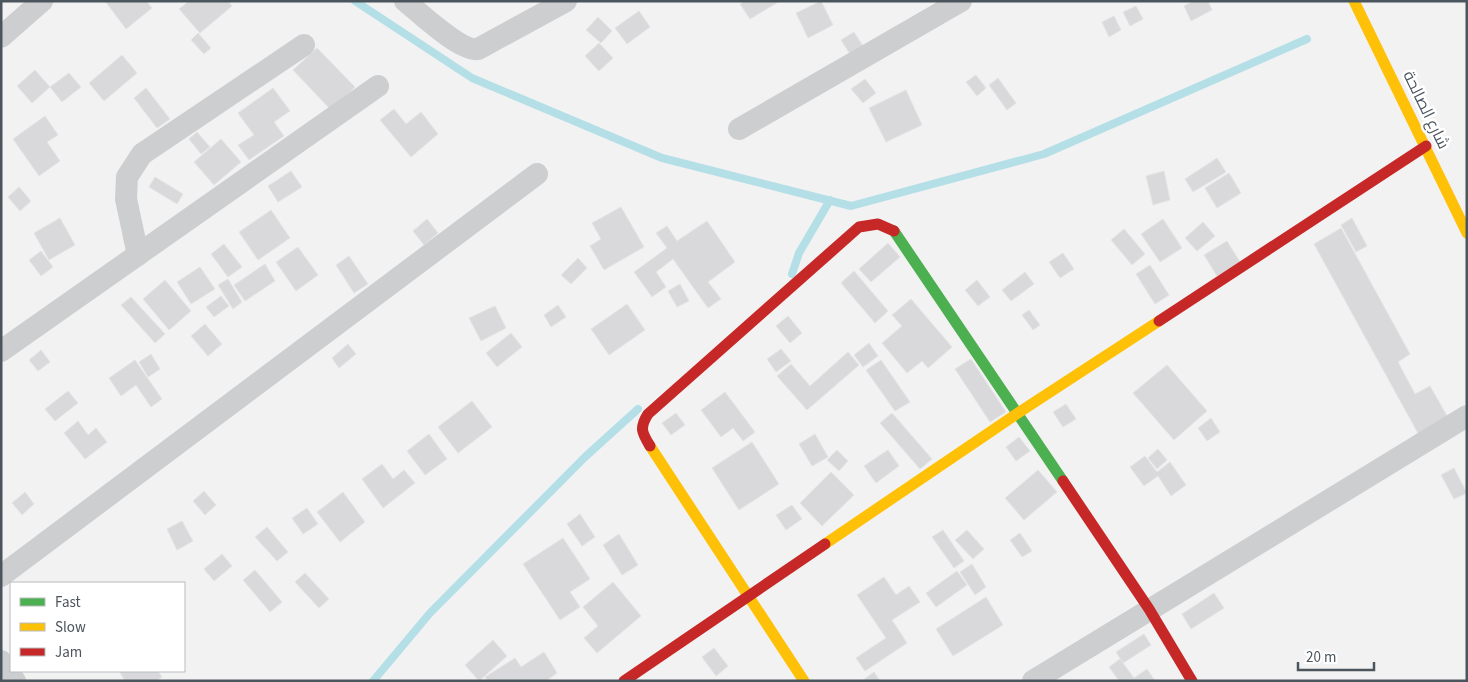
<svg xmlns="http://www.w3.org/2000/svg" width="1468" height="682" font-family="'Source Sans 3',Cairo,sans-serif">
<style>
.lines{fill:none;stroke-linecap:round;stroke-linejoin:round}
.stream{stroke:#b4dfe7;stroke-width:8}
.building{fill:#d9d9db;stroke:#e4e4e5}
.street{stroke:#ccced0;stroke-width:22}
.fast{stroke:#4caf50;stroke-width:11}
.slow{stroke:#ffc107;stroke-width:11}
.jam{stroke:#c62828;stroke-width:11}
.labels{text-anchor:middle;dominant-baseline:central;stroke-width:5;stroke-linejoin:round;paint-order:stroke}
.street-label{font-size:16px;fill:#4b555d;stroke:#fff}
</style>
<rect width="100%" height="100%" fill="#f3f2f2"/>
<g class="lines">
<!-- stream -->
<path class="stream" d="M355 1 472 78 662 158 851 206 1044 154 1307 39
M792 274 799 253 830 200
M373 681 430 613 585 457 638 409"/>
</g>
<!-- building -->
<path class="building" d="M105 1H146L152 8 126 29Z
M189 1H228L232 6 200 33 179 9Z
M744 1H780L750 19 740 4Z
M821 1 833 25 808 38 796 13Z
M1194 1H1208L1212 10 1191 21 1184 6Z
M1136 6 1143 19 1130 26 1123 12Z
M639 11 650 27 627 44 615 28Z
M1114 16 1121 30 1109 37 1102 22Z
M598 17 612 31 601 43 586 30Z
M854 32 863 46 850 54 841 40Z
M198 33 211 48 204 54 191 40Z
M599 43 613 58 599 71 585 56Z
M317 48 355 87 331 110 293 70Z
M122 55 137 73 104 101 89 83Z
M35 70 50 87 32 103 17 86Z
M69 73 81 87 62 102 50 87Z
M976 75 986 88 977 96 966 82Z
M998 78 1016 103 1007 110 989 85Z
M865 79 876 93 863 103 851 89Z
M146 88 170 119 157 128 134 98Z
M273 88 290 111 274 122 284 136 249 160 238 145 254 135 238 113Z
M906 90 922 125 886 142 869 108Z
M394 109 406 124 421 112 438 134 411 157 380 120Z
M45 116 58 135 47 142 60 161 39 176 13 139Z
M197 132 210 147 201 154 189 139Z
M221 139 241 162 214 185 194 162Z
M1217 158 1226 172 1193 192 1185 179Z
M291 171 302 187 278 202 268 186Z
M1164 171 1170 200 1153 205 1146 176Z
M1229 173 1241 193 1217 208 1205 188Z
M155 177 183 194 177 204 149 187Z
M19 187 31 201 20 211 8 197Z
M621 207 644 247 604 270 590 246 601 239 592 223Z
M271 210 290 238 258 260 239 232Z
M60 218 75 245 49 260 34 233Z
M1352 218 1367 246 1356 252 1341 225Z
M427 219 438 233 424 245 413 231Z
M1163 219 1182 248 1160 262 1141 234Z
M707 221 735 262 708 282 721 299 708 308 673 259 656 272 666 287 652 297 634 272 667 248 656 233 667 226 677 241Z
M1203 222 1215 236 1197 251 1185 238Z
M1341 228 1410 354 1398 362 1415 394 1430 386 1450 421 1420 437 1314 244Z
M1124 229 1145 254 1132 265 1111 240Z
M1227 241 1240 262 1217 276 1204 255Z
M888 243 900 257 871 282 859 269Z
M224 244 242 267 228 277 211 254Z
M298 247 318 275 296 291 276 262Z
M41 251 53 267 41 276 29 260Z
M1063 253 1074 269 1060 278 1049 262Z
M349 256 368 284 354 293 336 265Z
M578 258 587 268 571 284 561 275Z
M265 264 275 281 245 301 234 285Z
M1150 265 1169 295 1155 304 1136 274Z
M200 267 215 289 191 304 177 282Z
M854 271 888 311 875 323 841 283Z
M1025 272 1034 284 1011 301 1002 290Z
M228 279 242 302 233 309 218 285Z
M165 280 191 311 169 330 143 299Z
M977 280 990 297 978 306 965 290Z
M680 284 689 301 677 307 668 291Z
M221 296 229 306 214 317 206 307Z
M131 297 165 334 155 343 121 305Z
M911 299 952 347 928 368 922 361 907 373 882 343 902 326 892 315Z
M627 304 645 330 609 355 591 329Z
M558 305 566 317 551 327 544 315Z
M495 306 506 328 481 341 469 318Z
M1029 310 1040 325 1033 330 1022 315Z
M788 316 802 333 790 343 776 326Z
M205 324 222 344 208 356 191 336Z
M511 333 522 347 497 367 486 353Z
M869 343 878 356 863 367 854 355Z
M348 344 356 354 339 368 332 358Z
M781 349 791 361 776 372 767 359Z
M41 350 50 362 38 371 29 360Z
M848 352 859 365 807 410 777 376 791 364 810 386Z
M151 354 160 369 148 377 139 362Z
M971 359 1006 412 990 422 955 369Z
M135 360 162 399 151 407 136 385 121 396 109 378Z
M881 360 910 402 895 411 866 370Z
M1167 365 1207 411 1174 440 1133 393Z
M68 391 78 403 55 421 45 409Z
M725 392 755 432 743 441 733 428 721 437 701 410Z
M472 401 492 427 458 453 438 427Z
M1066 404 1076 419 1063 427 1053 412Z
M676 413 685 425 671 435 662 423Z
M892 413 932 459 920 469 880 423Z
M1211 418 1220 432 1207 441 1198 428Z
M78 421 88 435 96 428 107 442 85 459 64 433Z
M429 434 447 459 425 475 407 451Z
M815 434 828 457 812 466 799 444Z
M1019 437 1030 451 1016 461 1006 447Z
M752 442 779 484 739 510 712 468Z
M1158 449 1167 460 1157 469 1148 458Z
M837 450 848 461 839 471 827 460Z
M888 450 899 466 876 483 864 466Z
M1145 456 1157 472 1170 462 1186 485 1171 496 1158 476 1144 486 1130 467Z
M382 464 393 479 404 470 415 483 383 508 362 479Z
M1454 468 1467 493 1454 499 1441 475Z
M1038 470 1057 492 1024 520 1005 498Z
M831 472 854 495 822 526 800 503Z
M204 491 216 505 205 515 193 501Z
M25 492 34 504 22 515 12 503Z
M343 492 365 522 340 542 317 512Z
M792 505 802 519 786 530 776 515Z
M307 508 318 524 303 534 292 518Z
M580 514 595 537 582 546 567 524Z
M182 521 193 541 177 550 167 529Z
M267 527 288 552 277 561 255 537Z
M943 530 964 561 954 568 932 537Z
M967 530 984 549 973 559 955 540Z
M1020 533 1032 551 1022 557 1010 540Z
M619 534 638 565 622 575 603 545Z
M563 538 590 579 570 592 580 607 560 620 523 564Z
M222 554 232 566 214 581 204 569Z
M972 564 986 587 975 595 960 572Z
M255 570 282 602 270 612 243 580Z
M957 571 967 585 936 607 926 593Z
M305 573 329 599 319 608 295 582Z
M884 577 896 595 909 586 920 602 892 620 907 643 865 671 856 658 886 638 857 595Z
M613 582 641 616 597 653 584 638 598 626 583 607Z
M1214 593 1224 608 1191 629 1182 614Z
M986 597 1003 625 953 656 936 629Z
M1144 634 1151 645 1123 663 1116 652Z
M493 640 507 656 479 681 465 665Z
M714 648 728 666 716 676 702 657Z
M544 652 557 673 546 681H488L485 677 515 658 521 667Z
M1120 659 1134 678 1147 669 1155 681H1119L1109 667Z
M119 671H158L162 677 156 681H125Z
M874 672 880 681H862Z"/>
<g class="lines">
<!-- street -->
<path class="street" d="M405 1C420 13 461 52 478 49L566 1
M1 37 42 1
M739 129 961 1
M138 255 126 199 127 177 142 154 304 45
M1 351 378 86
M1 576 537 174
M1 661 15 681
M1033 681 1467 416"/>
<!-- fast -->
<path class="fast" d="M894 231 1063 481"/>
<!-- slow -->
<path class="slow" d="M1354 1 1467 233
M650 446 804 681
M825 544 1018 413 1159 321"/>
<!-- jam -->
<path class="jam" d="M1159 321 1426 146
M650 446C642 433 639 428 648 414L859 227 878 224 894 231
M1063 481 1149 609 1192 681
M624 681 825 544"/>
</g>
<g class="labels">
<!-- street labels -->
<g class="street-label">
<text transform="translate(1426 110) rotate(64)">شارع الصالحة</text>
</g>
</g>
<!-- border -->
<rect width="1468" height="682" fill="none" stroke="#4b555d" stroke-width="5"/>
<!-- legend -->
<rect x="10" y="582" width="175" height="90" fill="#ffffff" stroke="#b7bbbe"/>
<rect x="20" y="598" width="25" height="8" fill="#4caf50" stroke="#b7bbbe"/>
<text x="55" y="607" font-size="15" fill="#4b555d">Fast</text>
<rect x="20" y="623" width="25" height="8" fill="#ffc107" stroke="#b7bbbe"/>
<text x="55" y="632" font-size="15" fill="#4b555d">Slow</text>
<rect x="20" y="648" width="25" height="8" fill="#c62828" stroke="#b7bbbe"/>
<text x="55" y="657" font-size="15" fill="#4b555d">Jam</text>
<!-- scale -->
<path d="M1298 662v8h76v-8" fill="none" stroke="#4b555d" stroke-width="2.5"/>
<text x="1306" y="662" font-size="15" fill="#4b555d" stroke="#ffffff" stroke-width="4" paint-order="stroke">20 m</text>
</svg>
